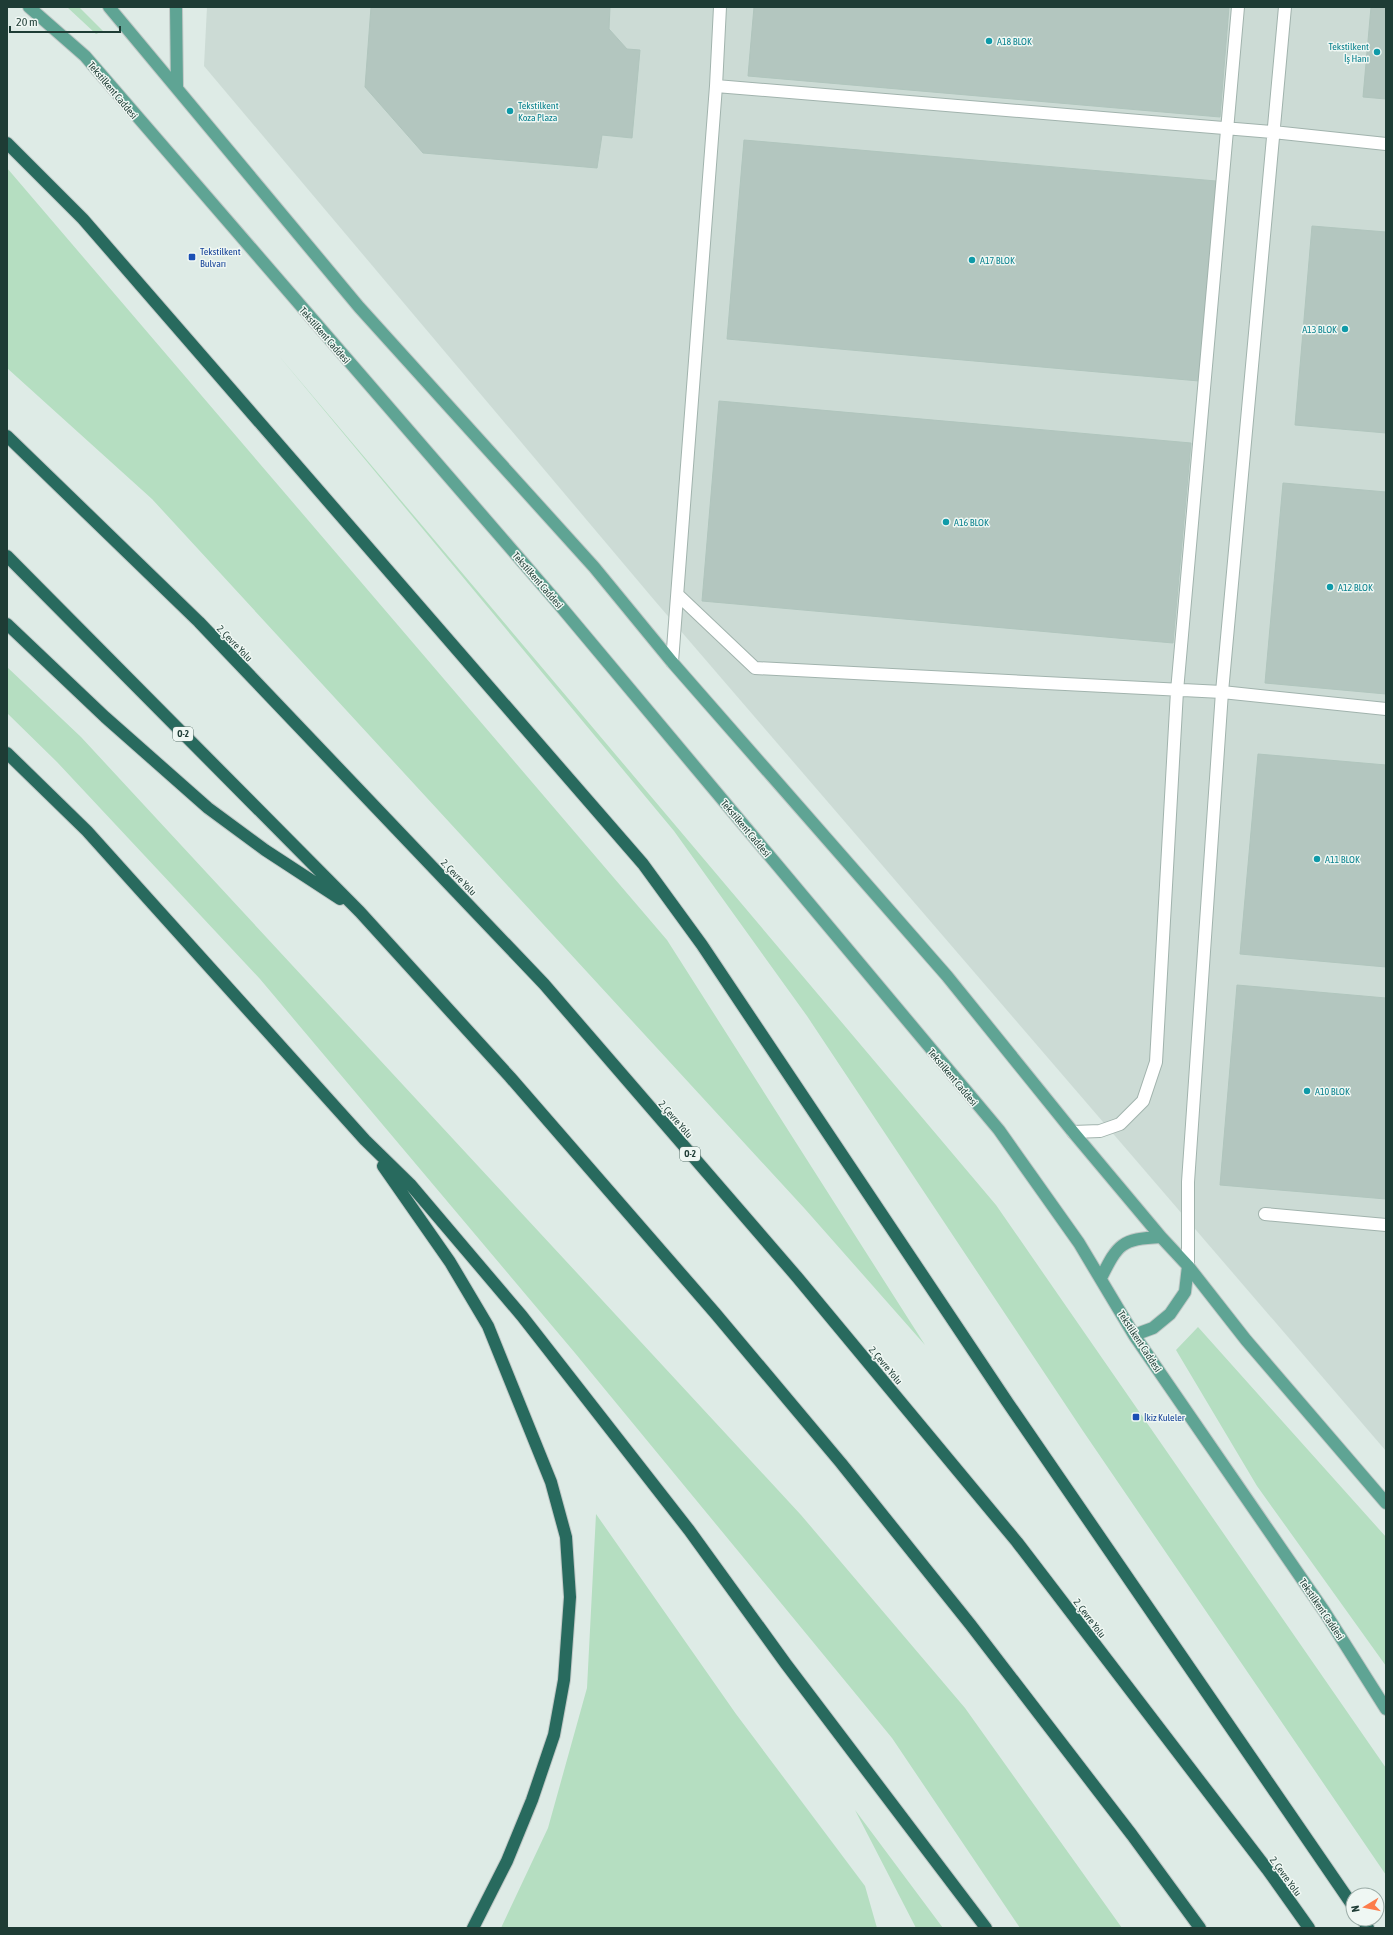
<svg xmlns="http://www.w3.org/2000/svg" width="1393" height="1935" viewBox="0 0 1393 1935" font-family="'Asap Condensed',sans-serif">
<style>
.built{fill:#ccdbd5}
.green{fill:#b5dec1}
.building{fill:#b3c6bf;stroke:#b0c5bd}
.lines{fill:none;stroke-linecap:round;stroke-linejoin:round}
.minor-casing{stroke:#a1b3ad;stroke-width:14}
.major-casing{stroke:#c0c8c6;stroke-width:14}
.highway-casing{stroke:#c0c8c6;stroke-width:14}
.minor{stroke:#fff;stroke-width:12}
.major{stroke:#5fa494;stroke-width:12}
.highway{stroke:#286a5e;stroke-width:12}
.culture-dot{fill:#0f9aa8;stroke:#eff7f3;stroke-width:1.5}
.transit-dot{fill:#1a4fb4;stroke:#eff7f3;stroke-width:1.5}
.labels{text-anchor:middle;stroke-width:3;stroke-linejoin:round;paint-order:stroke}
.shield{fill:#eff7f3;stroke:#5d746e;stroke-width:1}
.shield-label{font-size:9px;font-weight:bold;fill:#1e3c35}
.culture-label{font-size:10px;fill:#0d838f;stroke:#eff7f3;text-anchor:start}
.street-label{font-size:10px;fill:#1e3c35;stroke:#eff7f3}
.transit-label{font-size:10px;fill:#164399;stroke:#eff7f3;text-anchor:start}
</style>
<rect width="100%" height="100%" fill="#deebe6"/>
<path class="built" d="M 207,7 L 1386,7 L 1386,1451 L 655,601 L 204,66 Z"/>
<path class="green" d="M 67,7 L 79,7 L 103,31 L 96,34 Z
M 7,168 L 667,940 L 925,1345 L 805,1209 L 152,499 L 7,368 Z
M 279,356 L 996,1205 L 1386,1768 L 1386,1875 L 1083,1431 L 807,1016 L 674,831 Z
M 7,667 L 81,737 L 801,1515 L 965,1708 L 1122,1928 L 1020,1928 L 892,1738 L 575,1353 L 260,979 L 57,762 L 7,713 Z
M 1198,1327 L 1386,1537 L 1386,1666 L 1257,1486 L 1176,1350 Z
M 596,1514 L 736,1714 L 865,1886 L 877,1928 L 501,1928 L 548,1828 L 587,1688 Z
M 855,1810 L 943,1928 L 916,1928 Z"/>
<path class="building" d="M 371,7 L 610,7 L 609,29 L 627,49 L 640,50 L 632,138 L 602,135 L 597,168 L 423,153 L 365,87 Z
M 754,7 L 1229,7 L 1220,117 L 748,76 Z
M 1371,7 L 1386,7 L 1386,99 L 1363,97 Z
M 744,140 L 1216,181 L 1199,381 L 727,339 Z
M 1312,226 L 1386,232 L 1386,433 L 1295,425 Z
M 719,401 L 1191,443 L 1173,643 L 702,601 Z
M 1283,483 L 1386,492 L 1386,694 L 1265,683 Z
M 1258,754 L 1386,765 L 1386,967 L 1240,954 Z
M 1237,985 L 1386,998 L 1386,1199 L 1220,1185 Z"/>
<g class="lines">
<defs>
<path id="minor" d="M 716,86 L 1273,132 L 1386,144
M 678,595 L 755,668 L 1222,692 L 1386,709
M 672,662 L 716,86 L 720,7
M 1073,1132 L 1100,1131 L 1120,1124 L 1143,1101 L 1156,1062 L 1177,691 L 1238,7
M 1265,1214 L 1386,1225
M 1188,1266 L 1188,1182 L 1222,692 L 1285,7"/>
<path id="major" d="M 29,7 L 85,56 L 557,602 L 999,1130 L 1079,1243 L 1134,1335 L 1324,1611 L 1386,1709
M 109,7 L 359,307 L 594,567 L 672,662 L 947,976 L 1073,1132 L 1161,1237 L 1188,1266 L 1246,1340 L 1386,1503
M 176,7 L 177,87
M 1101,1278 C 1118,1244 1121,1239 1161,1237
M 1134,1335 L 1153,1328 L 1170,1314 L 1185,1292 L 1188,1266"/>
<path id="highway" d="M 7,143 L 83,219 L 643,864 L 702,945 L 1008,1403 L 1353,1906
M 7,436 L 199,622 L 544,984 L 797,1277 L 1017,1542 L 1267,1869 L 1309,1928
M 7,556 L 360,912 L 510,1077 L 715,1313 L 841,1463 L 970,1624 L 1132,1835 L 1200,1928
M 7,624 L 105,717 L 208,808 L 265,850 L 340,899
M 7,753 L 87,831 L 365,1140 L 410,1184 L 522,1316 L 689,1530 L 786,1664 L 986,1928
M 383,1166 L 450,1262 L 488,1326 L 551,1482 L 566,1537 L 570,1597 L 564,1680 L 554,1735 L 532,1800 L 507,1861 L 473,1928
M 1362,1919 L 1368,1928"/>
</defs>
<use href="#minor" class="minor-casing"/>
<use href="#major" class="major-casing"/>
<use href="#highway" class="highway-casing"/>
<use href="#minor" class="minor"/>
<use href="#major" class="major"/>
<use href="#highway" class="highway"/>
</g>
<g class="culture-dot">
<circle cx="989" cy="41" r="4"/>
<circle cx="1377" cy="52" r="4"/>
<circle cx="510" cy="111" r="4"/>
<circle cx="972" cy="260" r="4"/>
<circle cx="1345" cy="329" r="4"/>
<circle cx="946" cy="522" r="4"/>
<circle cx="1330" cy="587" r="4"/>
<circle cx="1317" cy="859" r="4"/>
<circle cx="1307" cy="1091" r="4"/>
</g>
<g class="transit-dot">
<rect x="188" y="253" width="8" height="8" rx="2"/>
<rect x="1132" y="1413" width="8" height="8" rx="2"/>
</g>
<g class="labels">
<g class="shield">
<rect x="173" y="727" width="20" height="14" rx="3"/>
<rect x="680" y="1147" width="20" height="14" rx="3"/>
</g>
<g class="shield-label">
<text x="183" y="737">O-2</text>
<text x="690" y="1157">O-2</text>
</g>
<g class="culture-label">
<text x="997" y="45">A18 BLOK</text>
<text x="1369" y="50" text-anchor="end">Tekstilkent<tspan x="1369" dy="12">İş Hanı</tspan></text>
<text x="518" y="109">Tekstilkent<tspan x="518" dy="12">Koza Plaza</tspan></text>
<text x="980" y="264">A17 BLOK</text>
<text x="1337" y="333" text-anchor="end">A13 BLOK</text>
<text x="954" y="526">A16 BLOK</text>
<text x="1338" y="591">A12 BLOK</text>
<text x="1325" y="863">A11 BLOK</text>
<text x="1315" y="1095">A10 BLOK</text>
</g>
<g class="street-label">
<text transform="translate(113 90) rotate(50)" y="4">Tekstilkent Caddesi</text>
<text transform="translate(325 335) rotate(49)" y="4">Tekstilkent Caddesi</text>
<text transform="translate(538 580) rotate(49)" y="4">Tekstilkent Caddesi</text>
<text transform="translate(235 643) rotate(46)" y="4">2. Çevre Yolu</text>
<text transform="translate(746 828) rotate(50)" y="4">Tekstilkent Caddesi</text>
<text transform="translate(459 877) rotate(46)" y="4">2. Çevre Yolu</text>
<text transform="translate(953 1077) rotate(50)" y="4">Tekstilkent Caddesi</text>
<text transform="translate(676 1119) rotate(49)" y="4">2. Çevre Yolu</text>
<text transform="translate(1140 1341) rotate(57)" y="4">Tekstilkent Caddesi</text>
<text transform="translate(886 1365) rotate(50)" y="4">2. Çevre Yolu</text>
<text transform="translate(1322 1609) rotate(56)" y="4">Tekstilkent Caddesi</text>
<text transform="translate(1090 1618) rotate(53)" y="4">2. Çevre Yolu</text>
<text transform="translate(1286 1876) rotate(54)" y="4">2. Çevre Yolu</text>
</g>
<g class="transit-label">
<text x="200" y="255">Tekstilkent<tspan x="200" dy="12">Bulvarı</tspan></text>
<text x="1144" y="1421">İkiz Kuleler</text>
</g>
</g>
<rect width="1393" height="1935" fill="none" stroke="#1e3c35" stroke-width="16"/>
<g transform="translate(1365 1907) rotate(260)"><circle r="19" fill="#eff7f3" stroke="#9baca7"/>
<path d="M0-3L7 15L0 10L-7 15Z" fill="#fc7c4b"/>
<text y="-6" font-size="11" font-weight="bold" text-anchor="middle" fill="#1e3c35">N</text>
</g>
<path d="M10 26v6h110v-6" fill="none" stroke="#1e3c35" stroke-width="2"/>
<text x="16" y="26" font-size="12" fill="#1e3c35" stroke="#eff7f3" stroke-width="3" paint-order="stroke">20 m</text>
</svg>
